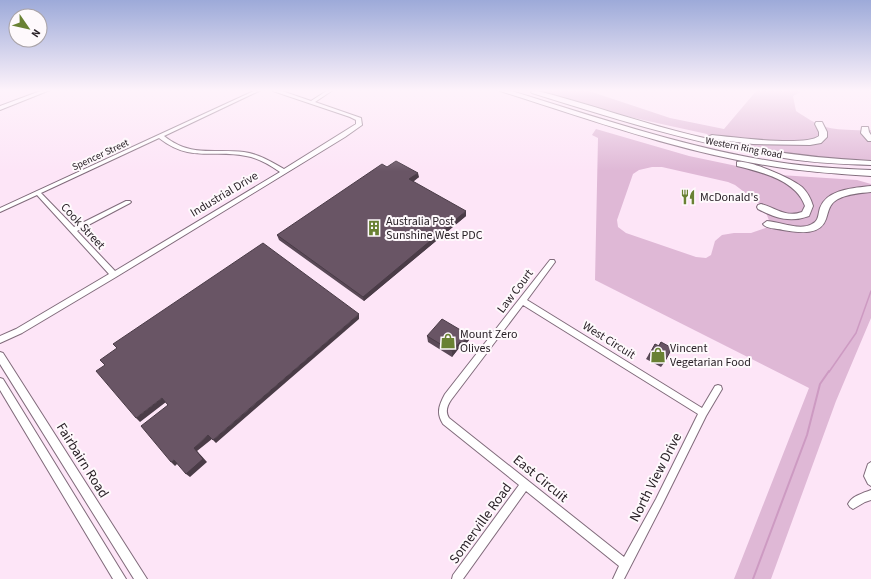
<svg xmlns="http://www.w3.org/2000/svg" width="871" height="579" viewBox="0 0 871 579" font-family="'Source Sans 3',sans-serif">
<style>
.green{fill:#dfb8d6;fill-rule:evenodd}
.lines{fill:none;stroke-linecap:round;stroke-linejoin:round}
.stream-far1{stroke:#cd9ac2;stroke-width:1.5}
.stream{stroke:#cd9ac2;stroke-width:2}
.minor-casing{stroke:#806b7b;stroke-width:2}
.major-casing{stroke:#806b7b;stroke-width:2}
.highway-casing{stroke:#806b7b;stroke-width:2}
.minor{fill:#fff;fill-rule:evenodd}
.major{fill:#fff;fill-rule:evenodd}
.highway{fill:#fff;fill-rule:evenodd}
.wall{fill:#5a4957}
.shaded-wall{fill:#4a3c47}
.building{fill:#695565;stroke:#4a3c47}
.labels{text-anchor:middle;stroke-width:4;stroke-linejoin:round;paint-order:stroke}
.far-street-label{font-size:10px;fill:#2a2228;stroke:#fef9fc}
.street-label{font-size:12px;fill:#2a2228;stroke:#fef9fc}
.poi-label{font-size:12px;fill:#2a2228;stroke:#fef9fc;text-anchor:start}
.near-street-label{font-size:14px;fill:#2a2228;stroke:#fef9fc}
</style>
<rect width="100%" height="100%" fill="#fde5f7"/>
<path class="green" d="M 536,90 L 586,90 L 670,118 L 724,129 L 757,90 L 804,90 L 793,96 L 796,111 C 819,126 824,129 852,130 C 858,130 865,131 871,130 L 871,160 L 822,158 L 752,149 L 712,140 L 707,134 L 607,112 Z
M 596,129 L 689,156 L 780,175 L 857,180 L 871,184 L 871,318 L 836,401 L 771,579 L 734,579 L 809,388 L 595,280 L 598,138 L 592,135 ZM 652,167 L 662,167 L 728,182 L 735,185 L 764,207 L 771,226 L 751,233 L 734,233 L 722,235 L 715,241 L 711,255 L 706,258 L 696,257 L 626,233 L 618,227 L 617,220 L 633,174 L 639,170 Z"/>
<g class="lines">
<path class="stream-far1" d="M 829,372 L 856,333 L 871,291"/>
<path class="stream" d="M 753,579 L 807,435 L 820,384 L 829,371"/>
<defs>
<path id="minor" d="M 256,90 L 261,90 L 164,136 C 192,158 212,148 244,152 C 259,154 272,162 284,169 L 356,124 L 356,120 L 350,117 L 273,91 L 273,90 L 279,90 L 311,101 L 328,90 L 333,90 L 315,102 L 361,118 L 362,125 L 345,137 L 116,277 L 22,333 L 0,343 L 0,336 L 16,329 L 109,274 L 37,195 L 0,212 L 0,208 ZM 159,138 C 191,163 212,149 246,156 C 258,158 270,165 280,172 L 115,271 L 77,231 L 130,203 L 131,202 L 130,201 L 126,201 L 74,227 L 41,193 Z
M 550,260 L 554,260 L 555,262 L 527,300 L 702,408 L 715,386 L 718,385 L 721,386 L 722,389 L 706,416 L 662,505 L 624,579 L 613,579 L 619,566 L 526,491 L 463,579 L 452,579 L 453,575 L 519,485 L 443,424 C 436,413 439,405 445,394 ZM 523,305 L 698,414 L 656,499 L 624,557 L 449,418 C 445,412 447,406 451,400 Z
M 871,462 L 871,486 L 868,484 L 864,476 L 868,464 Z
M 871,490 L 871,500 L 865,502 L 853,509 L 850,507 L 848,504 C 852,496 863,493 871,490 Z"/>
<path id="major" d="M 43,90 L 50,90 L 0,110 L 0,106 Z
M 0,352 L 3,353 L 147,579 L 134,579 L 0,364 Z
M 0,378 L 3,379 L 126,579 L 113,579 L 0,390 Z"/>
<path id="highway" d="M 499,90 L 508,90 C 597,117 685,148 777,162 C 809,167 840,169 871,170 L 871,176 C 840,174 809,172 777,167 C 683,153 591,120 500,91 Z
M 534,90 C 590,104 644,124 700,137 C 757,151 813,158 871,161 L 871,165 C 842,164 813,163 784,158 C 698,145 615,119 532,93 L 531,92 Z
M 816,122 L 822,122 L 827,132 L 827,137 L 821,143 L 810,145 L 753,144 L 712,139 L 708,137 L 712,135 C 732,137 805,147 819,136 L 819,132 L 815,124 Z
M 862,127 L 868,127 L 869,132 L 871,135 L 871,141 L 868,141 L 861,133 Z
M 737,162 C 750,160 791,178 802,187 C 808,193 811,199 813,206 L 809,216 C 790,223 775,218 758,209 L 757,207 L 758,205 L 761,204 C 776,208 786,218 802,212 L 805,206 C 796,180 761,172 737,166 Z
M 871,186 L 871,192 C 860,193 848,194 838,199 C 829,204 829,210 826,219 C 820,237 797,232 783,230 C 776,228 766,229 763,224 L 767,221 C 780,222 800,231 812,224 C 819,221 818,214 820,208 C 827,189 854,188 871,186 Z"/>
</defs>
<use href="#minor" class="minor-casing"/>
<use href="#major" class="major-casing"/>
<use href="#highway" class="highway-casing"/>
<use href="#minor" class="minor"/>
<use href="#major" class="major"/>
<use href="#highway" class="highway"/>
</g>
<path class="wall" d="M 387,167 L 419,177 L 413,182 L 466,216 L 364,301 L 279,240 L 277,235 Z
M 427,336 L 469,340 L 462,349 L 459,348 L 452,357 L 428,342 Z
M 661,342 L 664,363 L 661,367 L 646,359 L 655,344 L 658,346 Z"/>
<path class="shaded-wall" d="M 418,173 L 419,177 L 409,184 L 409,179 Z
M 466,211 L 466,216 L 364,301 L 363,297 Z
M 359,314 L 359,319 L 216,443 L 213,440 Z
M 469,335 L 469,340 L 462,349 L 462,344 Z
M 460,342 L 459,348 L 452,357 L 452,351 Z
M 162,398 L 166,402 L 140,422 L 136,418 Z
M 208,435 L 212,439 L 197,451 L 207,462 L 190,477 L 186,474 L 194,448 Z
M 174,460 L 178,463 L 175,466 L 171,462 Z"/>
<path class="building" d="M 396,161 L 418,173 L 409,179 L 466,211 L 363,297 L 277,235 L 382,164 L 387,167 Z
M 263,243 L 359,314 L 213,440 L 208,435 L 194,448 L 203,459 L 186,474 L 174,460 L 171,462 L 141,426 L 168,405 L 162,398 L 136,418 L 96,371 L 105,365 L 100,360 L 117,348 L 113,344 Z
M 442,319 L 469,335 L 462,344 L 460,342 L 452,351 L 427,336 Z
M 661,342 L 672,348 L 664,363 L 649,355 L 655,344 L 659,346 Z"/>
<linearGradient id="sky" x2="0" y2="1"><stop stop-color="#9daad9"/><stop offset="0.53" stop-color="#fef3fb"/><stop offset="1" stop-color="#fef3fb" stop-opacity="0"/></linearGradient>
<rect width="871" height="171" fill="url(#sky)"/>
<defs>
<symbol id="restaurant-bare" viewBox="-9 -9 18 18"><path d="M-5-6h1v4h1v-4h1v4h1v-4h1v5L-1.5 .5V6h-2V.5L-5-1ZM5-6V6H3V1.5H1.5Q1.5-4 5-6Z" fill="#698133" stroke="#fef9fc" stroke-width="2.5" paint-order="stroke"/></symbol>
<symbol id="building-bare" viewBox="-9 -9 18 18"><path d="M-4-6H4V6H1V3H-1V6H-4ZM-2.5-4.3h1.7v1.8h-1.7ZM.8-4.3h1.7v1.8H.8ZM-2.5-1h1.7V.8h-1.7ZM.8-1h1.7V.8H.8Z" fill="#698133" stroke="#fef9fc" stroke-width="2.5" paint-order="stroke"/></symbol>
<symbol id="shop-bare" viewBox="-9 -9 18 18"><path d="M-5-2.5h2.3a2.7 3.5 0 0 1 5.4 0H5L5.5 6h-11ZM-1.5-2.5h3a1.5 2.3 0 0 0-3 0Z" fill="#698133" stroke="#fef9fc" stroke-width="2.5" paint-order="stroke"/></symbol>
</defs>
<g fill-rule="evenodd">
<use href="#restaurant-bare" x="677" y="186" width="22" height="22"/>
<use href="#building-bare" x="363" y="217" width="22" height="22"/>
<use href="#shop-bare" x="437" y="330" width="22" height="22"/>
<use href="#shop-bare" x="647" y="344" width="22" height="22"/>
</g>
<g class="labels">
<g class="far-street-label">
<text transform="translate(744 147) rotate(11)" y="4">Western Ring Road</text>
<text transform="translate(100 154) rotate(-25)" y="4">Spencer Street</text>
</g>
<g class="street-label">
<text transform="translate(224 194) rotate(-31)" y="4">Industrial Drive</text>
<text transform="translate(83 226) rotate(47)" y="4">Cook Street</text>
<text transform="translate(515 291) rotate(-53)" y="4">Law Court</text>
<text transform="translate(609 340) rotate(32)" y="4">West Circuit</text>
</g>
<g class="poi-label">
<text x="700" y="201">McDonald's</text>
<text x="386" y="225">Australia Post<tspan x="386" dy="14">Sunshine West PDC</tspan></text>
<text x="460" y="338">Mount Zero<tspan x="460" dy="14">Olives</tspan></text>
<text x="670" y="352">Vincent<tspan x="670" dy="14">Vegetarian Food</tspan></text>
</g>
<g class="near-street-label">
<text transform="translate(83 460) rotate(58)" y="5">Fairbairn Road</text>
<text transform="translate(655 477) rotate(-63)" y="5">North View Drive</text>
<text transform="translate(541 478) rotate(39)" y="5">East Circuit</text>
<text transform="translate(480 523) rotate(-54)" y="5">Somerville Road</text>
</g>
</g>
<g transform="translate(28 28) rotate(124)"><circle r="19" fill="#fef9fc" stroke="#a9a3a7"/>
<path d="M0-3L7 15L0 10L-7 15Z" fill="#698133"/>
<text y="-6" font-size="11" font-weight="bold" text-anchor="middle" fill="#2a2228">N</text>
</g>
</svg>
